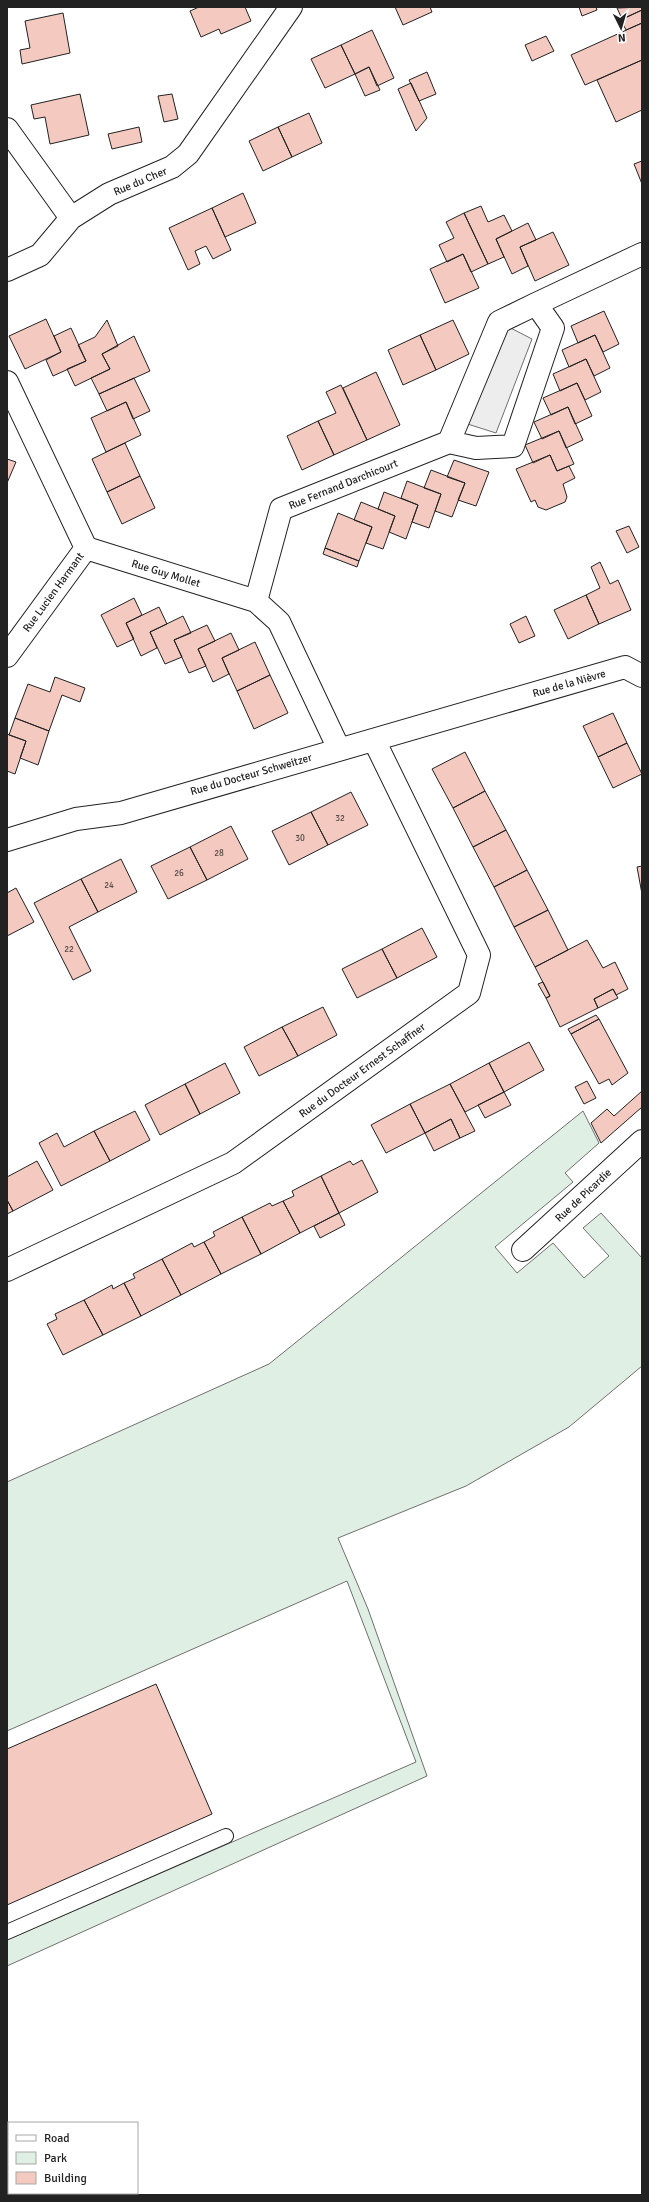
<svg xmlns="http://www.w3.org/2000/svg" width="649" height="2202" viewBox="0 0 649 2202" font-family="Signika,sans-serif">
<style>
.green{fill:#e0efe3;stroke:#6f6f6f}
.parking{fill:#ededed;stroke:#6f6f6f}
.building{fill:#f3c9c0;stroke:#222}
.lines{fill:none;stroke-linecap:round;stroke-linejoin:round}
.service-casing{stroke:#222;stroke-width:16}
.minor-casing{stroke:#222;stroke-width:24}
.service{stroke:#fff;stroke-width:14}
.minor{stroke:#fff;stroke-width:22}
.labels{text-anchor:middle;stroke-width:3;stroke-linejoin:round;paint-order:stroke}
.number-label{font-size:9px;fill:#564c4a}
.street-label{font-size:11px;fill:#222;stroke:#fff}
</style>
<rect width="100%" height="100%" fill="#fff"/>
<path class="green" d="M 583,1111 L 599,1143 L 565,1173 L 573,1182 L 495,1247 L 517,1273 L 553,1243 L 584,1278 L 609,1256 L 583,1228 L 601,1213 L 642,1258 L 642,1366 L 569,1427 L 466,1486 L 338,1538 L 368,1609 L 427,1776 L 7,1966 L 7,1940 L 416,1762 L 347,1581 L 7,1731 L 7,1482 L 269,1364 Z"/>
<path class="parking" d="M 499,322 L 532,339 L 496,433 L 458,421 Z"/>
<path class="building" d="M 199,7 L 245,7 L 251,21 L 221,34 L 219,29 L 201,37 L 190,11 Z
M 395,7 L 430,7 L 432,12 L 403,25 Z
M 579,7 L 596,7 L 597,10 L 582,16 Z
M 642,7 L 642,10 L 622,19 L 617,8 Z
M 642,10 L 642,23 L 626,30 L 621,20 Z
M 63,13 L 70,53 L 22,64 L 20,50 L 30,48 L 25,21 Z
M 642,23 L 642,60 L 585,85 L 571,55 Z
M 372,30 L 394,78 L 377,86 L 369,67 L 355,74 L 341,45 Z
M 546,36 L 554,51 L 532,61 L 525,45 Z
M 341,45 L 355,74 L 325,88 L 311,59 Z
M 642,60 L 642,110 L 616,122 L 597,80 Z
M 369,67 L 380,90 L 365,96 L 355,74 Z
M 427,72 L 436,94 L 419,101 L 409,80 Z
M 411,83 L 427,118 L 416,131 L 398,89 Z
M 80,94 L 89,135 L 50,144 L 45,117 L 34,119 L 31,105 Z
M 172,94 L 178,119 L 164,122 L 158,96 Z
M 309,113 L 322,143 L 292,157 L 278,127 Z
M 139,127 L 142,142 L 112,149 L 108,134 Z
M 278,127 L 292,157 L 263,171 L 249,141 Z
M 642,161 L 642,184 L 634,164 Z
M 243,193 L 256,223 L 225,237 L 212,208 Z
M 481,206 L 488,222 L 504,215 L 512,231 L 496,239 L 504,257 L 488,264 L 464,213 Z
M 212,208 L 231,250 L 213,259 L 206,246 L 195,251 L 200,264 L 188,270 L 169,228 Z
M 464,213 L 488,264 L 471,272 L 463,254 L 447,262 L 439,245 L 454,238 L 446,222 Z
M 528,223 L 536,240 L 520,247 L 528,266 L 512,274 L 496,239 Z
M 553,232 L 569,265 L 535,281 L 520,247 Z
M 463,254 L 479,288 L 445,303 L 430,269 Z
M 604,311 L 619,344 L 603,352 L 595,335 L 578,343 L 571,326 Z
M 46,319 L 61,352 L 25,369 L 9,336 Z
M 107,320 L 118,346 L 102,354 L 110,369 L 75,386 L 67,369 L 86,361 L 78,345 L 95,337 Z
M 453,320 L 469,354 L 436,370 L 420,335 Z
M 71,328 L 86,361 L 53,376 L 46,360 L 61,352 L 54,336 Z
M 420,335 L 436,370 L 403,385 L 388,350 Z
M 595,335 L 610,368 L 594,376 L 586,359 L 569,367 L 562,350 Z
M 134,336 L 150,371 L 99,394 L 91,378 L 110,369 L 102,354 Z
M 586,359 L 601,392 L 585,400 L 577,383 L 560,391 L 553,374 Z
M 376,372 L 400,425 L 367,440 L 343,388 Z
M 134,378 L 150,411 L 133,419 L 126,402 L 107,411 L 99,394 Z
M 577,383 L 592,416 L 575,424 L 568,407 L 551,415 L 543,398 Z
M 341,385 L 367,440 L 334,455 L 318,421 L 336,413 L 326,392 Z
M 126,402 L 141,435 L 106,452 L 91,418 Z
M 568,407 L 583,440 L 566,448 L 559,431 L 542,439 L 534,422 Z
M 318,421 L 334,455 L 302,470 L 287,436 Z
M 559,431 L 574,464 L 557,471 L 550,455 L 533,463 L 525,445 Z
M 125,443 L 140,476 L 107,492 L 92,459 Z
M 550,455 L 557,471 L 569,466 L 575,478 L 563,484 L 567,497 L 565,502 L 546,510 L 538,507 L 535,500 L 531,502 L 516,469 Z
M 7,459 L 16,462 L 7,483 Z
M 454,460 L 489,472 L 476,506 L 458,500 L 465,483 L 447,477 Z
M 431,470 L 465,483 L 452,517 L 435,511 L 441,494 L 424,488 Z
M 140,476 L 155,508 L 122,524 L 107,492 Z
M 407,481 L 441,494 L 429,528 L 412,522 L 418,505 L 401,498 Z
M 384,492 L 418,505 L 406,539 L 389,532 L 395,516 L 378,509 Z
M 361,502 L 395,516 L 383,549 L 366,543 L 372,527 L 354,520 Z
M 338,513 L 372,527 L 359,561 L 325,548 Z
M 629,526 L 639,547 L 627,553 L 616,531 Z
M 325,548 L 359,561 L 357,567 L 323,554 Z
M 600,562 L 610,584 L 618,580 L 631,610 L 599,624 L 586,595 L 600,588 L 591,567 Z
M 586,595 L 599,624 L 568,639 L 554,610 Z
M 134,598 L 142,615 L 126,623 L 134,639 L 117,647 L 101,615 Z
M 159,607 L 167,624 L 150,632 L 157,648 L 141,656 L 126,623 Z
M 183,616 L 191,633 L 174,640 L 182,657 L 165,664 L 150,632 Z
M 526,616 L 535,636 L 519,643 L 510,624 Z
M 207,625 L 215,641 L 198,649 L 206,666 L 189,673 L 174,640 Z
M 231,633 L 239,650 L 222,658 L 229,674 L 213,682 L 198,649 Z
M 255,642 L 270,675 L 237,691 L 222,658 Z
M 270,675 L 288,713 L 254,729 L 237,691 Z
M 55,677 L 85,688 L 80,702 L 62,695 L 49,731 L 15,718 L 28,684 L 50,692 Z
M 613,713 L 627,743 L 598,757 L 583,726 Z
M 15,718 L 49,731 L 38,765 L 20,758 L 26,741 L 9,735 Z
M 7,734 L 26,741 L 15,774 L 7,771 Z
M 627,743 L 642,774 L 613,788 L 598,757 Z
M 465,752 L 485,791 L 453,808 L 432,769 Z
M 485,791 L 506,830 L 473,847 L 453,808 Z
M 351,792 L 368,825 L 328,845 L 311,812 Z
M 311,812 L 328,845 L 289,865 L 272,831 Z
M 231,826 L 248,859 L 207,880 L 190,847 Z
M 506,830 L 527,870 L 494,887 L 473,847 Z
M 190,847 L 207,880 L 168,899 L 151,866 Z
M 121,859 L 137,892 L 98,912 L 81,879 Z
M 642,866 L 642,894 L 637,867 Z
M 527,870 L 548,910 L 514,927 L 494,887 Z
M 81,879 L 98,912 L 69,927 L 91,971 L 73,980 L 34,903 Z
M 16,888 L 34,922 L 7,936 L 7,893 Z
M 548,910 L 568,950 L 535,967 L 514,927 Z
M 422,928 L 437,957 L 397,978 L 382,949 Z
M 587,940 L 603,968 L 615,962 L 628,989 L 616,995 L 613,989 L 594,999 L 598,1008 L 560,1027 L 546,998 L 550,996 L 535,967 Z
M 382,949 L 397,978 L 357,998 L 342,969 Z
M 543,982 L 550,996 L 546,998 L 538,984 Z
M 613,989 L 618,998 L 598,1008 L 594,999 Z
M 323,1007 L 337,1035 L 298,1056 L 282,1027 Z
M 596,1015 L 599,1019 L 571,1034 L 568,1029 Z
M 599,1019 L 628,1073 L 612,1085 L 609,1079 L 599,1084 L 571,1034 Z
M 282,1027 L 298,1056 L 259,1076 L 244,1047 Z
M 529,1042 L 544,1070 L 504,1092 L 489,1063 Z
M 225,1063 L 240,1093 L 200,1114 L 185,1084 Z
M 489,1063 L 504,1092 L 465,1112 L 450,1084 Z
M 587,1081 L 596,1098 L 584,1104 L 575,1087 Z
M 185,1084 L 200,1114 L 160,1135 L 145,1105 Z
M 450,1084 L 475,1131 L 460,1138 L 451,1119 L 425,1133 L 410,1104 Z
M 642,1091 L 642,1107 L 601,1143 L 591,1123 L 607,1109 L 614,1116 Z
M 504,1092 L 511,1105 L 485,1118 L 478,1105 Z
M 410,1104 L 425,1133 L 386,1153 L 371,1125 Z
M 135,1111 L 150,1140 L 110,1161 L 94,1131 Z
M 451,1119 L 460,1138 L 434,1151 L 425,1133 Z
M 94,1131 L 110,1161 L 61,1186 L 39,1143 L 57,1133 L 64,1147 Z
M 362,1160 L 378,1192 L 339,1213 L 321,1176 L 350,1161 L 353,1165 Z
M 37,1161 L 53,1190 L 13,1211 L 7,1200 L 7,1177 Z
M 321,1176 L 339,1213 L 300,1233 L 283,1201 L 294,1196 L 292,1191 Z
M 7,1200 L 13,1211 L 7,1214 Z
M 283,1201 L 300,1233 L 261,1254 L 242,1217 L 270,1203 L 272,1206 Z
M 339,1213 L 345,1225 L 320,1238 L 314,1226 Z
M 242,1217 L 261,1254 L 221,1274 L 204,1242 L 215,1236 L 213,1232 Z
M 204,1242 L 221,1274 L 181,1295 L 162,1259 L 192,1243 L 194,1247 Z
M 162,1259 L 181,1295 L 141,1316 L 124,1283 L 135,1278 L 133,1274 Z
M 124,1283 L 141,1316 L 103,1335 L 84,1300 L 112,1285 L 113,1289 Z
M 84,1300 L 103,1335 L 63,1355 L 47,1324 L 57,1319 L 55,1314 Z
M 156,1684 L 212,1814 L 7,1905 L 7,1749 Z"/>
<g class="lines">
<defs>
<path id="service" d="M 7,1932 L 226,1836"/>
<path id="minor" d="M 7,129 L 71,218
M 7,270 L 40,255 L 71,218 L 109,194 L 172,167 L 188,154 L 291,7
M 536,304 L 642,254
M 7,382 L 86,548 L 256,601 L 279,622 L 339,749
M 256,601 L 281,509 L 449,442 L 499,322 L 536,304 L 553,328 L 513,446 L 476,448 L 449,442
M 7,656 L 86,548
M 7,840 L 76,819 L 121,813 L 625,667 L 642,676
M 523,1250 L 642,1141
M 7,1270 L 233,1163 L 469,993 L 479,955 L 374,740"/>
</defs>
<use href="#service" class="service-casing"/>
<use href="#minor" class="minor-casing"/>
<use href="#service" class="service"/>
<use href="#minor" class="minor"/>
</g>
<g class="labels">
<g class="number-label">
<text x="340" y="821">32</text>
<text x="300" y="841">30</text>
<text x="219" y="856">28</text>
<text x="179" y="876">26</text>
<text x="109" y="888">24</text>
<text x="69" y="952">22</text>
</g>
<g class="street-label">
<text transform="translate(140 181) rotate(-23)" y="4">Rue du Cher</text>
<text transform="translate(343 484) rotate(-22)" y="4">Rue Fernand Darchicourt</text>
<text transform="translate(166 573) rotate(17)" y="4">Rue Guy Mollet</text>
<text transform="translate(53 592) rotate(-54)" y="4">Rue Lucien Harmant</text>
<text transform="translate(569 683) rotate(-16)" y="4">Rue de la Nièvre</text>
<text transform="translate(251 774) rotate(-16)" y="4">Rue du Docteur Schweitzer</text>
<text transform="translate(362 1070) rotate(-36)" y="4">Rue du Docteur Ernest Schaffner</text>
<text transform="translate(583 1195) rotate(-43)" y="4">Rue de Picardie</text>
</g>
</g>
<rect width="649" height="2202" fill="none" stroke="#222222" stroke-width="16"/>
<rect x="8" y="2122" width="130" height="72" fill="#ffffff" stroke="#a7a7a7"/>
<rect x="16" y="2135" width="20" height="6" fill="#ffffff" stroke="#a7a7a7"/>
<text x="44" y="2142" font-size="12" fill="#222222">Road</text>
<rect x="16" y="2152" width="20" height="12" fill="#e0efe3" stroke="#a7a7a7"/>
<text x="44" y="2162" font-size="12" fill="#222222">Park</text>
<rect x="16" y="2172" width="20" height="12" fill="#f3c9c0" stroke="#a7a7a7"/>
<text x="44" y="2182" font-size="12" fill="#222222">Building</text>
<g transform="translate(621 28) rotate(175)" stroke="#ffffff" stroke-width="3" paint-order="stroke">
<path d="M0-3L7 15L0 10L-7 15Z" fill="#222222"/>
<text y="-6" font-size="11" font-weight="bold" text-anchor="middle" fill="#222222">N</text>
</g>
</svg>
